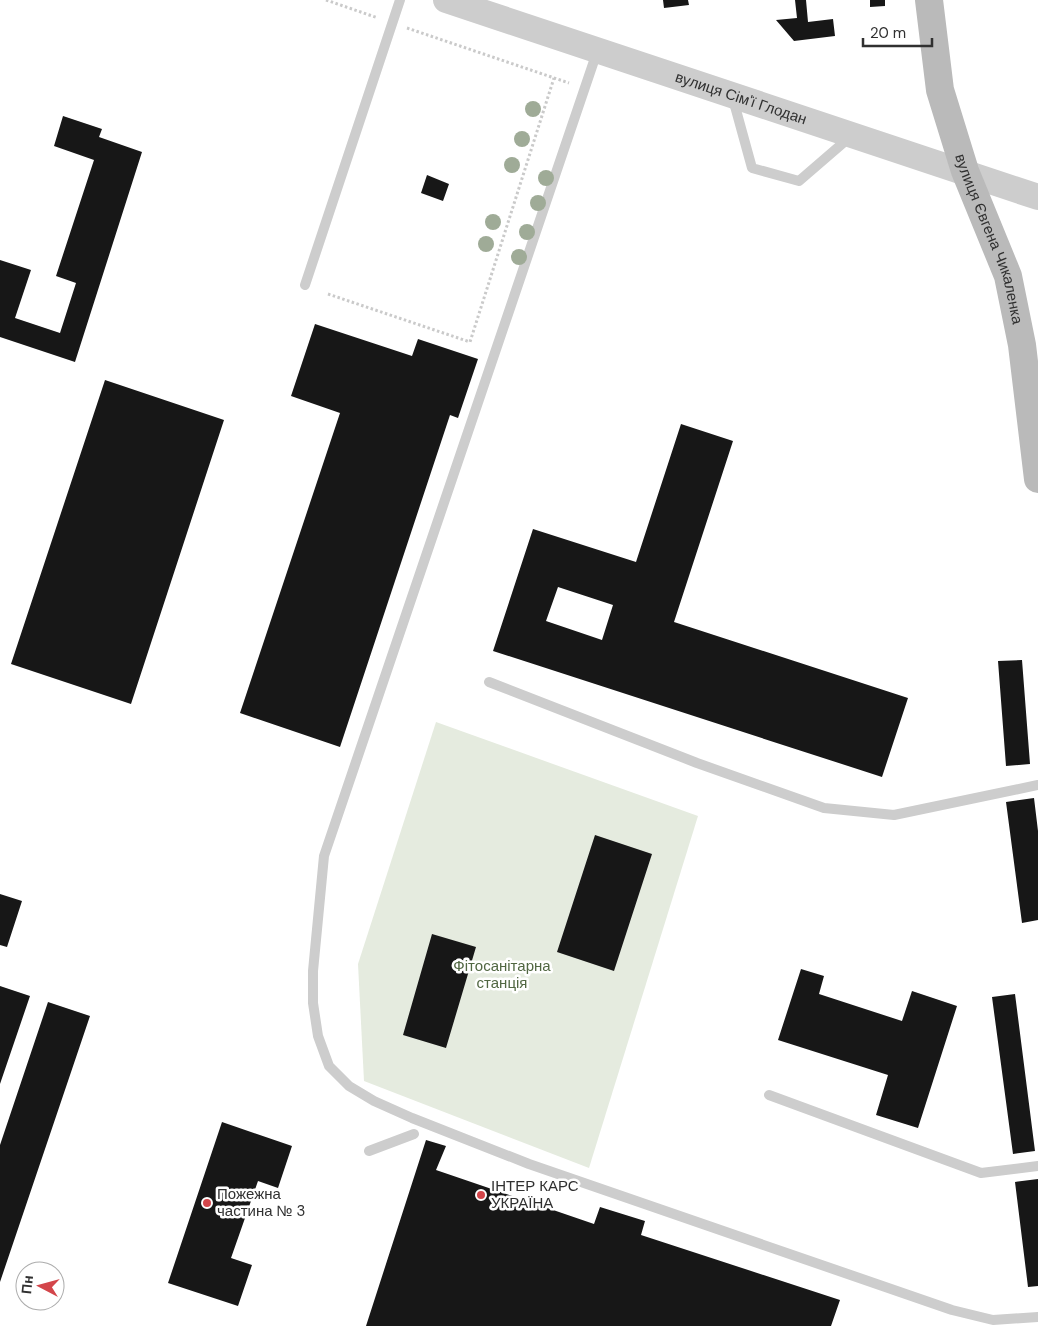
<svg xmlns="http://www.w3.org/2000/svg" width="1038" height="1326" viewBox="0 0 1038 1326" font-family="'DM Sans',sans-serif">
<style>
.green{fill:#e5ebdf}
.building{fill:#171717;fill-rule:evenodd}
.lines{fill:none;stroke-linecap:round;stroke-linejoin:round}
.path{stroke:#cacaca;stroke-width:3;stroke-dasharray:2.5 2.5;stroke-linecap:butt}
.service{stroke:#cdcdcd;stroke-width:10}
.tertiary{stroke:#cdcdcd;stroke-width:26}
.secondary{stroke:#bababa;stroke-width:28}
.tree{fill:#9fab97}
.poi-dot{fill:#d3454a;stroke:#fff;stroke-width:2}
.labels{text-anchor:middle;stroke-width:5;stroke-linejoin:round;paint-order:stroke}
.street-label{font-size:15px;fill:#303030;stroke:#fff}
.park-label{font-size:15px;fill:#516742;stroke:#fff}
.poi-label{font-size:15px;fill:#303030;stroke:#fff;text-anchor:start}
</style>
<rect width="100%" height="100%" fill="#fff"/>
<path class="green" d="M 436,722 L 698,816 L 589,1168 L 364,1081 L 358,964 Z"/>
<path class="building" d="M 663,0 L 688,0 L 689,5 L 664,8 Z
M 795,0 L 806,0 L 808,22 L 833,19 L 835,36 L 794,41 L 776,20 L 797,18 Z
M 870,0 L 885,0 L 885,6 L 870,7 Z
M 63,116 L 102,129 L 99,137 L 142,152 L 75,362 L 0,337 L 0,260 L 31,270 L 15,318 L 60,333 L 76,283 L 56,276 L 94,160 L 54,146 Z
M 427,175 L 449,184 L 443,201 L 421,193 Z
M 315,324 L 412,356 L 418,339 L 478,359 L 458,418 L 450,415 L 340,747 L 240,713 L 340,413 L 291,396 Z
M 105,380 L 224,420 L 131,704 L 11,664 Z
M 681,424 L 733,441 L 674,622 L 908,698 L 882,777 L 493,651 L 533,529 L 636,562 ZM 558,587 L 613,605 L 602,640 L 546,621 Z
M 1022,660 L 1030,764 L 1006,766 L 998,661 Z
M 1034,798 L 1038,831 L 1038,920 L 1022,923 L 1006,802 Z
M 595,835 L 652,854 L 614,971 L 557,952 Z
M 0,894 L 22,901 L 7,947 L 0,945 Z
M 432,934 L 476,947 L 446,1048 L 403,1035 Z
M 801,969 L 824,976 L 819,994 L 902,1021 L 912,991 L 957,1006 L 918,1128 L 876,1115 L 888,1075 L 778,1040 Z
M 0,986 L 30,996 L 0,1084 Z
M 1015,994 L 1035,1151 L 1013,1154 L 992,997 Z
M 48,1002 L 90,1016 L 0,1282 L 0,1145 Z
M 222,1122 L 292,1146 L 278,1188 L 258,1181 L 231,1258 L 252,1265 L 238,1306 L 168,1283 Z
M 426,1140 L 446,1146 L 436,1170 L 594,1224 L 600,1207 L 645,1221 L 641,1235 L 840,1300 L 831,1326 L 366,1326 Z
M 1038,1179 L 1038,1286 L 1028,1287 L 1015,1182 Z"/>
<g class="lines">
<path class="path" d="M 326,0 L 378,18
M 407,28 L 569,83
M 328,294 L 470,342 L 554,78"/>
<path class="service" d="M 597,52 L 324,856 L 313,971 L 313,1003 L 318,1036 L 329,1066 L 349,1086 L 374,1101 L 412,1118 L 529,1164 L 952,1310 L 993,1320 L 1038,1317
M 733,99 L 752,168 L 799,181 L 850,137
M 305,285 L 400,0
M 489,682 L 697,763 L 824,808 L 894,815 L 1038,785
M 769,1095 L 981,1173 L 1038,1166
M 369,1151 L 414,1134"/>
<path class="tertiary" id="s1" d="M 446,0 L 1038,197"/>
<path class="secondary" id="s2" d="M 929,0 L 940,90 L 965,171 L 1008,276 L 1022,345 L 1038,479"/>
</g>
<g class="tree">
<circle cx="533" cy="109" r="8"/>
<circle cx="522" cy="139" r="8"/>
<circle cx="512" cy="165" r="8"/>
<circle cx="546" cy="178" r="8"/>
<circle cx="538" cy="203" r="8"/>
<circle cx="493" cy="222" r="8"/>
<circle cx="527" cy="232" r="8"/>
<circle cx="486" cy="244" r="8"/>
<circle cx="519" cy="257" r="8"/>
</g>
<g class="poi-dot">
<circle cx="481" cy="1195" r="5"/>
<circle cx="207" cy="1203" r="5"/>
</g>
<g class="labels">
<g class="street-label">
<text dy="5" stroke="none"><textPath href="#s1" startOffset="311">вулиця Сім'ї Глодан</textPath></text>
<text dy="5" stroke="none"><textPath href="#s2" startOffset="248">вулиця Євгена Чикаленка</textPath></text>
</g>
<g class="park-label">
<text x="502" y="971">Фітосанітарна<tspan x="502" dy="17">станція</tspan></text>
</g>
<g class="poi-label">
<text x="491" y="1191">ІНТЕР КАРС<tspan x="491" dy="17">УКРАЇНА</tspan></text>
<text x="217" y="1199">Пожежна<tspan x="217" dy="17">частина № 3</tspan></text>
</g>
</g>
<g transform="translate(40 1286) rotate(276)"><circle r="24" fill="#ffffff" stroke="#acacac"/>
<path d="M0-4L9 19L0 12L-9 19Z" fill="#d3454a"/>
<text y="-8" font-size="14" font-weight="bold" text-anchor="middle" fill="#303030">Пн</text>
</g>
<path d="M863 38v8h69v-8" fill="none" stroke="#303030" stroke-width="2.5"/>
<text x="870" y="38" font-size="15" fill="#303030" stroke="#ffffff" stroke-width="4" paint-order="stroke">20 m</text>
</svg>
